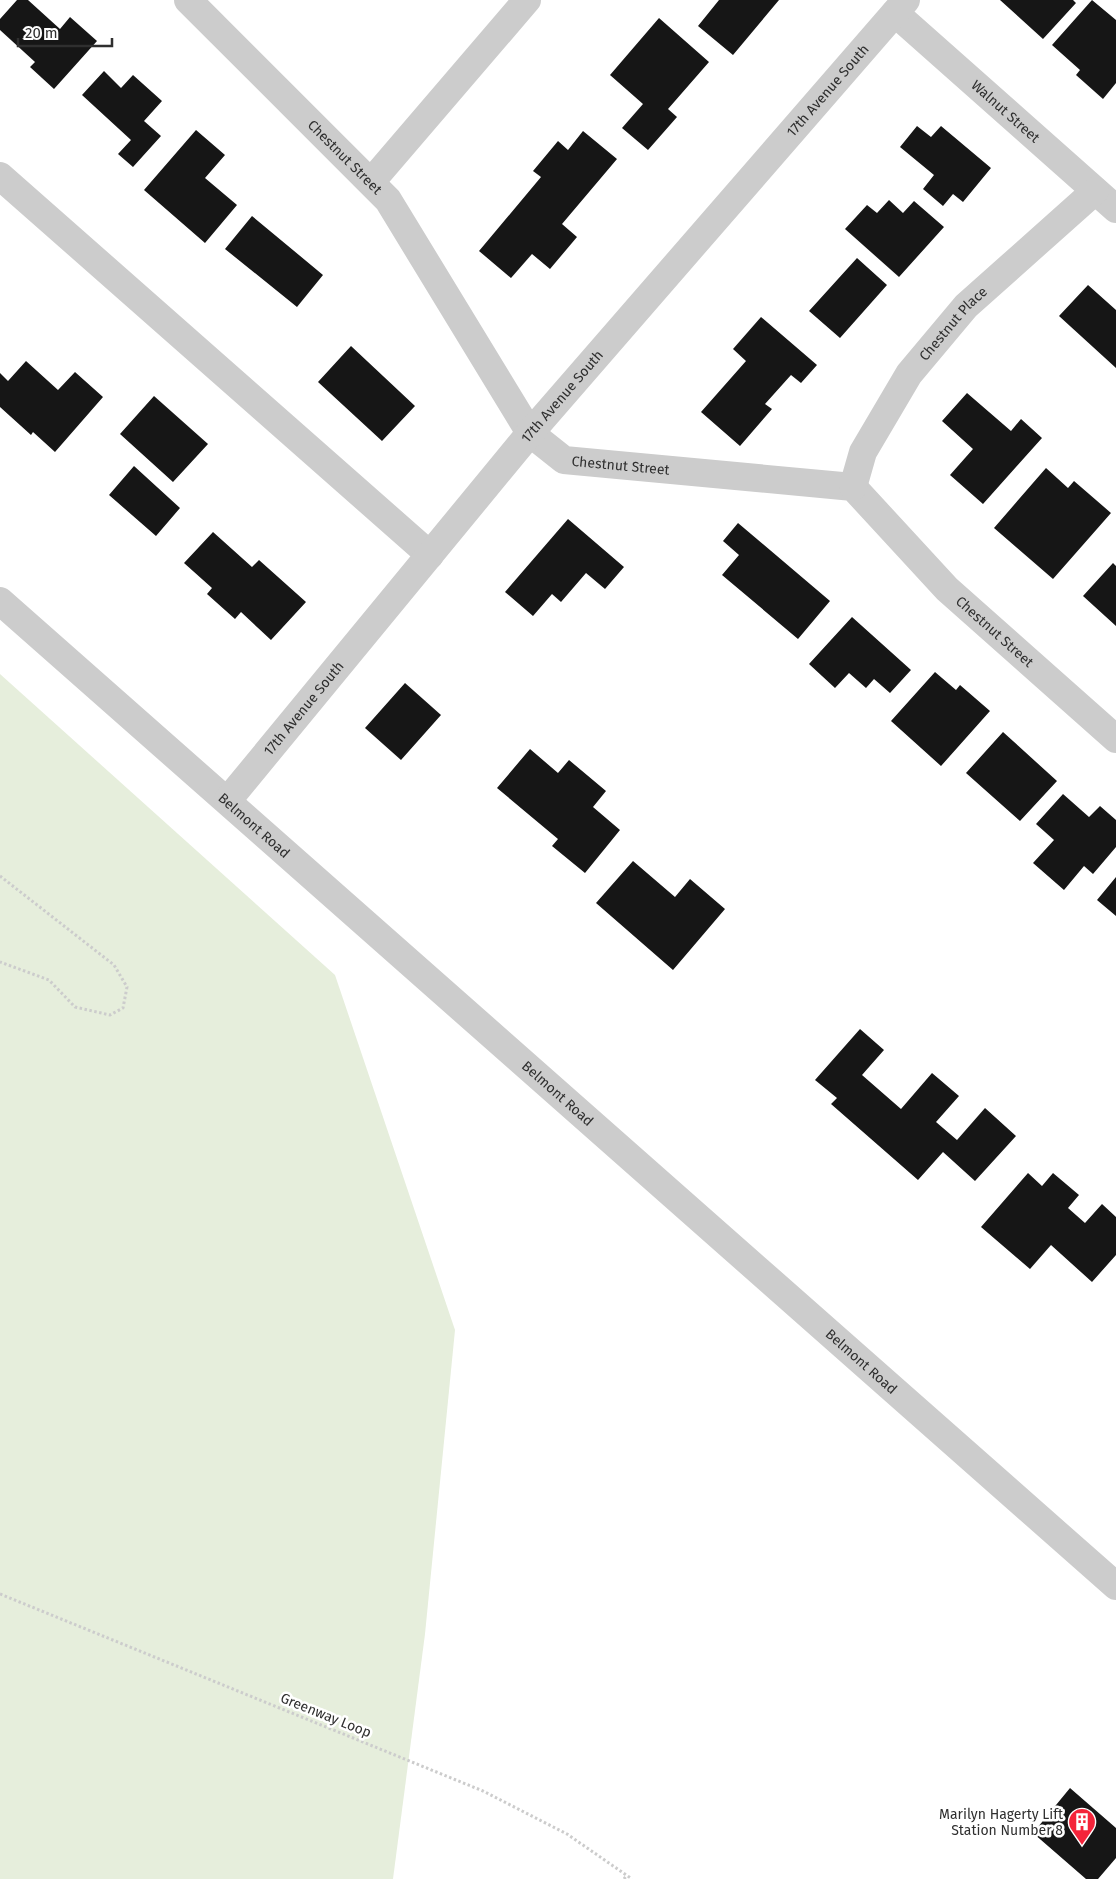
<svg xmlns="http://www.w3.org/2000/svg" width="1116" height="1879" viewBox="0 0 1116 1879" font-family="'Fira Sans',sans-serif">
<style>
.green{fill:#e6eedc}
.building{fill:#161616}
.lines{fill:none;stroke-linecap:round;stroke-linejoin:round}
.path{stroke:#ccc;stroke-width:3;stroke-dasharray:2.5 2.5;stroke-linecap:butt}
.minor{stroke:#ccc;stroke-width:28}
.labels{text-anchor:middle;stroke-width:5;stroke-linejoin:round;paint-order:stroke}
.street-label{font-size:14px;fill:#2f2f2f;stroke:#fff}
.poi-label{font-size:14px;fill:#2f2f2f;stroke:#fff;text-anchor:end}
</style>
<rect width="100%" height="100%" fill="#fff"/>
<path class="green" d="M 0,674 L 335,975 L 455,1330 L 425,1634 L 393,1879 L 0,1879 Z"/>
<path class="building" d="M 17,0 L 28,0 L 60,29 L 70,17 L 97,41 L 54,89 L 30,67 L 35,62 L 0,30 L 0,19 Z
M 719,0 L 779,0 L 733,55 L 698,26 Z
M 1000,0 L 1073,0 L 1076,3 L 1043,39 Z
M 1092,0 L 1116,20 L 1116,83 L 1103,99 L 1076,75 L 1080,70 L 1052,45 Z
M 659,18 L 709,62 L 668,109 L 677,117 L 648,150 L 622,128 L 643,104 L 610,75 Z
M 104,71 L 121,88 L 133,75 L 162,101 L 144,121 L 161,136 L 133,167 L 118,154 L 131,140 L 82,95 Z
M 917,126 L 931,137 L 941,126 L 991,168 L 963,202 L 953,194 L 943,206 L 923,189 L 934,175 L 900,147 Z
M 196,130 L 225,155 L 205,178 L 237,205 L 205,243 L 144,190 Z
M 583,131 L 617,159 L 562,224 L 577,237 L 550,269 L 532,254 L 511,278 L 479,251 L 541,177 L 533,171 L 558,141 L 568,150 Z
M 889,200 L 903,213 L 914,201 L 944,227 L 899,277 L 845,229 L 867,205 L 877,213 Z
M 252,216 L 323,275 L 297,307 L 225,249 Z
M 857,258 L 887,285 L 840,338 L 809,311 Z
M 1088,285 L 1116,310 L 1116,368 L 1059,316 Z
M 761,317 L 817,365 L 801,383 L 791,375 L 765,404 L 772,409 L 740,446 L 701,412 L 746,361 L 733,349 Z
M 351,346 L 415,406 L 382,441 L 318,382 Z
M 26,361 L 58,390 L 75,372 L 103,397 L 55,452 L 33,432 L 31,435 L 0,407 L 0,373 L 8,381 Z
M 967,393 L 1011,431 L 1021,419 L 1042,438 L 983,504 L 950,475 L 973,449 L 942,421 Z
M 154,396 L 208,444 L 173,482 L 120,434 Z
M 134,466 L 180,508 L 156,536 L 109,495 Z
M 1046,468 L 1068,488 L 1074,481 L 1111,513 L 1053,579 L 994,528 Z
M 568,519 L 624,567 L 605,589 L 586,573 L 561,602 L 552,594 L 533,616 L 505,592 Z
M 738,523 L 830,601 L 798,639 L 722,575 L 739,555 L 723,541 Z
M 213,532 L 252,567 L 259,560 L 306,602 L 271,640 L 241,612 L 235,619 L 207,594 L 212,588 L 184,563 Z
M 1113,563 L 1116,566 L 1116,626 L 1083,596 Z
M 852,617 L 911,670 L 890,693 L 874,679 L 866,688 L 849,673 L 835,688 L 809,664 Z
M 935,672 L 956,690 L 960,685 L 990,711 L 941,766 L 891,721 Z
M 405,683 L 441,715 L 401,760 L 365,728 Z
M 1003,732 L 1057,781 L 1020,821 L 966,773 Z
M 530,749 L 558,773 L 569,760 L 606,791 L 593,807 L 620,830 L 585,873 L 552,846 L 558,839 L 497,788 Z
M 1063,794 L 1089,817 L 1100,806 L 1116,820 L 1116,847 L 1093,874 L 1084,866 L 1064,890 L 1033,863 L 1054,840 L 1036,824 Z
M 633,861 L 675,897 L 690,879 L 725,909 L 673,970 L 596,903 Z
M 1116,877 L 1116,916 L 1097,900 Z
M 860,1029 L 884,1050 L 862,1075 L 901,1109 L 932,1073 L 959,1096 L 936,1122 L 957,1140 L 985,1108 L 1016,1136 L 975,1181 L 943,1152 L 918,1180 L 831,1104 L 837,1098 L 815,1080 Z
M 1028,1173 L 1042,1186 L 1053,1173 L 1079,1195 L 1068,1208 L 1085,1223 L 1102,1204 L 1116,1217 L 1116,1255 L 1092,1282 L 1051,1245 L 1030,1269 L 981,1227 Z
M 1070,1788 L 1116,1828 L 1116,1858 L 1098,1879 L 1086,1879 L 1033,1833 Z"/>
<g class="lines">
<path class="path" d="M 0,876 L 114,965 L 127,987 L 123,1008 L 110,1015 L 75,1007 L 49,980 L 0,962
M 0,1594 L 483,1791 L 567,1834 L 632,1879
M 624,1879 L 627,1875"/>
<g class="minor">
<path id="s1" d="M 188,0 L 388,200 L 530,433 L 564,460 L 853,487 L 947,589 L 1116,739"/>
<path id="s2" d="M 895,13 L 1116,209"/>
<path d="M 0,176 L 430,555"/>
<path d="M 371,182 L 527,0"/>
<path id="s3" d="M 853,487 L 863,452 L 909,374 L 966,306 L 1095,191"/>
<path id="s4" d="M 0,601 L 1116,1586"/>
<path id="s5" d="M 228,800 L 530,433 L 906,0"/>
</g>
</g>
<defs>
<symbol id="building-pin" viewBox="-11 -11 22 30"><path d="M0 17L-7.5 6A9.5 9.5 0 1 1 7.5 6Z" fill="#f4243a" stroke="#fff"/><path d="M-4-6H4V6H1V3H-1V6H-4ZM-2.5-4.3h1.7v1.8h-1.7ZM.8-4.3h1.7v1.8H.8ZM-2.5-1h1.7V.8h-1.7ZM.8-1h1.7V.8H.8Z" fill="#fff"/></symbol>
</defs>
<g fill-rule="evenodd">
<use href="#building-pin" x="1066" y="1806" width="32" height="43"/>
</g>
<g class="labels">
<g class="street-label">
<text dy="5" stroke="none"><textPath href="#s5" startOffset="929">17th Avenue South</textPath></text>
<text dy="5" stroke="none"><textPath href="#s2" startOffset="148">Walnut Street</textPath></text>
<text dy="5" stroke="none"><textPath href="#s1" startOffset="222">Chestnut Street</textPath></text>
<text dy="5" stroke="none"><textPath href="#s3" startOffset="194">Chestnut Place</textPath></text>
<text dy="5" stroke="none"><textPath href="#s5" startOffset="524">17th Avenue South</textPath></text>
<text dy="5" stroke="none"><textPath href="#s1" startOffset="656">Chestnut Street</textPath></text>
<text dy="5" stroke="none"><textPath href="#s1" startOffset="1092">Chestnut Street</textPath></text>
<text dy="5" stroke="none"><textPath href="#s5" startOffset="119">17th Avenue South</textPath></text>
<text dy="5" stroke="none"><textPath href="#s4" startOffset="339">Belmont Road</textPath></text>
<text dy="5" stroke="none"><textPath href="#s4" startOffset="744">Belmont Road</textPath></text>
<text dy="5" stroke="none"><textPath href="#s4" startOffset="1149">Belmont Road</textPath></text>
<text transform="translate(326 1715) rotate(22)" y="5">Greenway Loop</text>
</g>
<g class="poi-label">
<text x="1063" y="1819">Marilyn Hagerty Lift<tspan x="1063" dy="16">Station Number 8</tspan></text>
</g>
</g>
<path d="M18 38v8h94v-8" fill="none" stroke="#2f2f2f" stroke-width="2.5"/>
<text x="25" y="38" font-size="15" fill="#2f2f2f" stroke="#ffffff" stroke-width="4" paint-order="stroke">20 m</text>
</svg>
